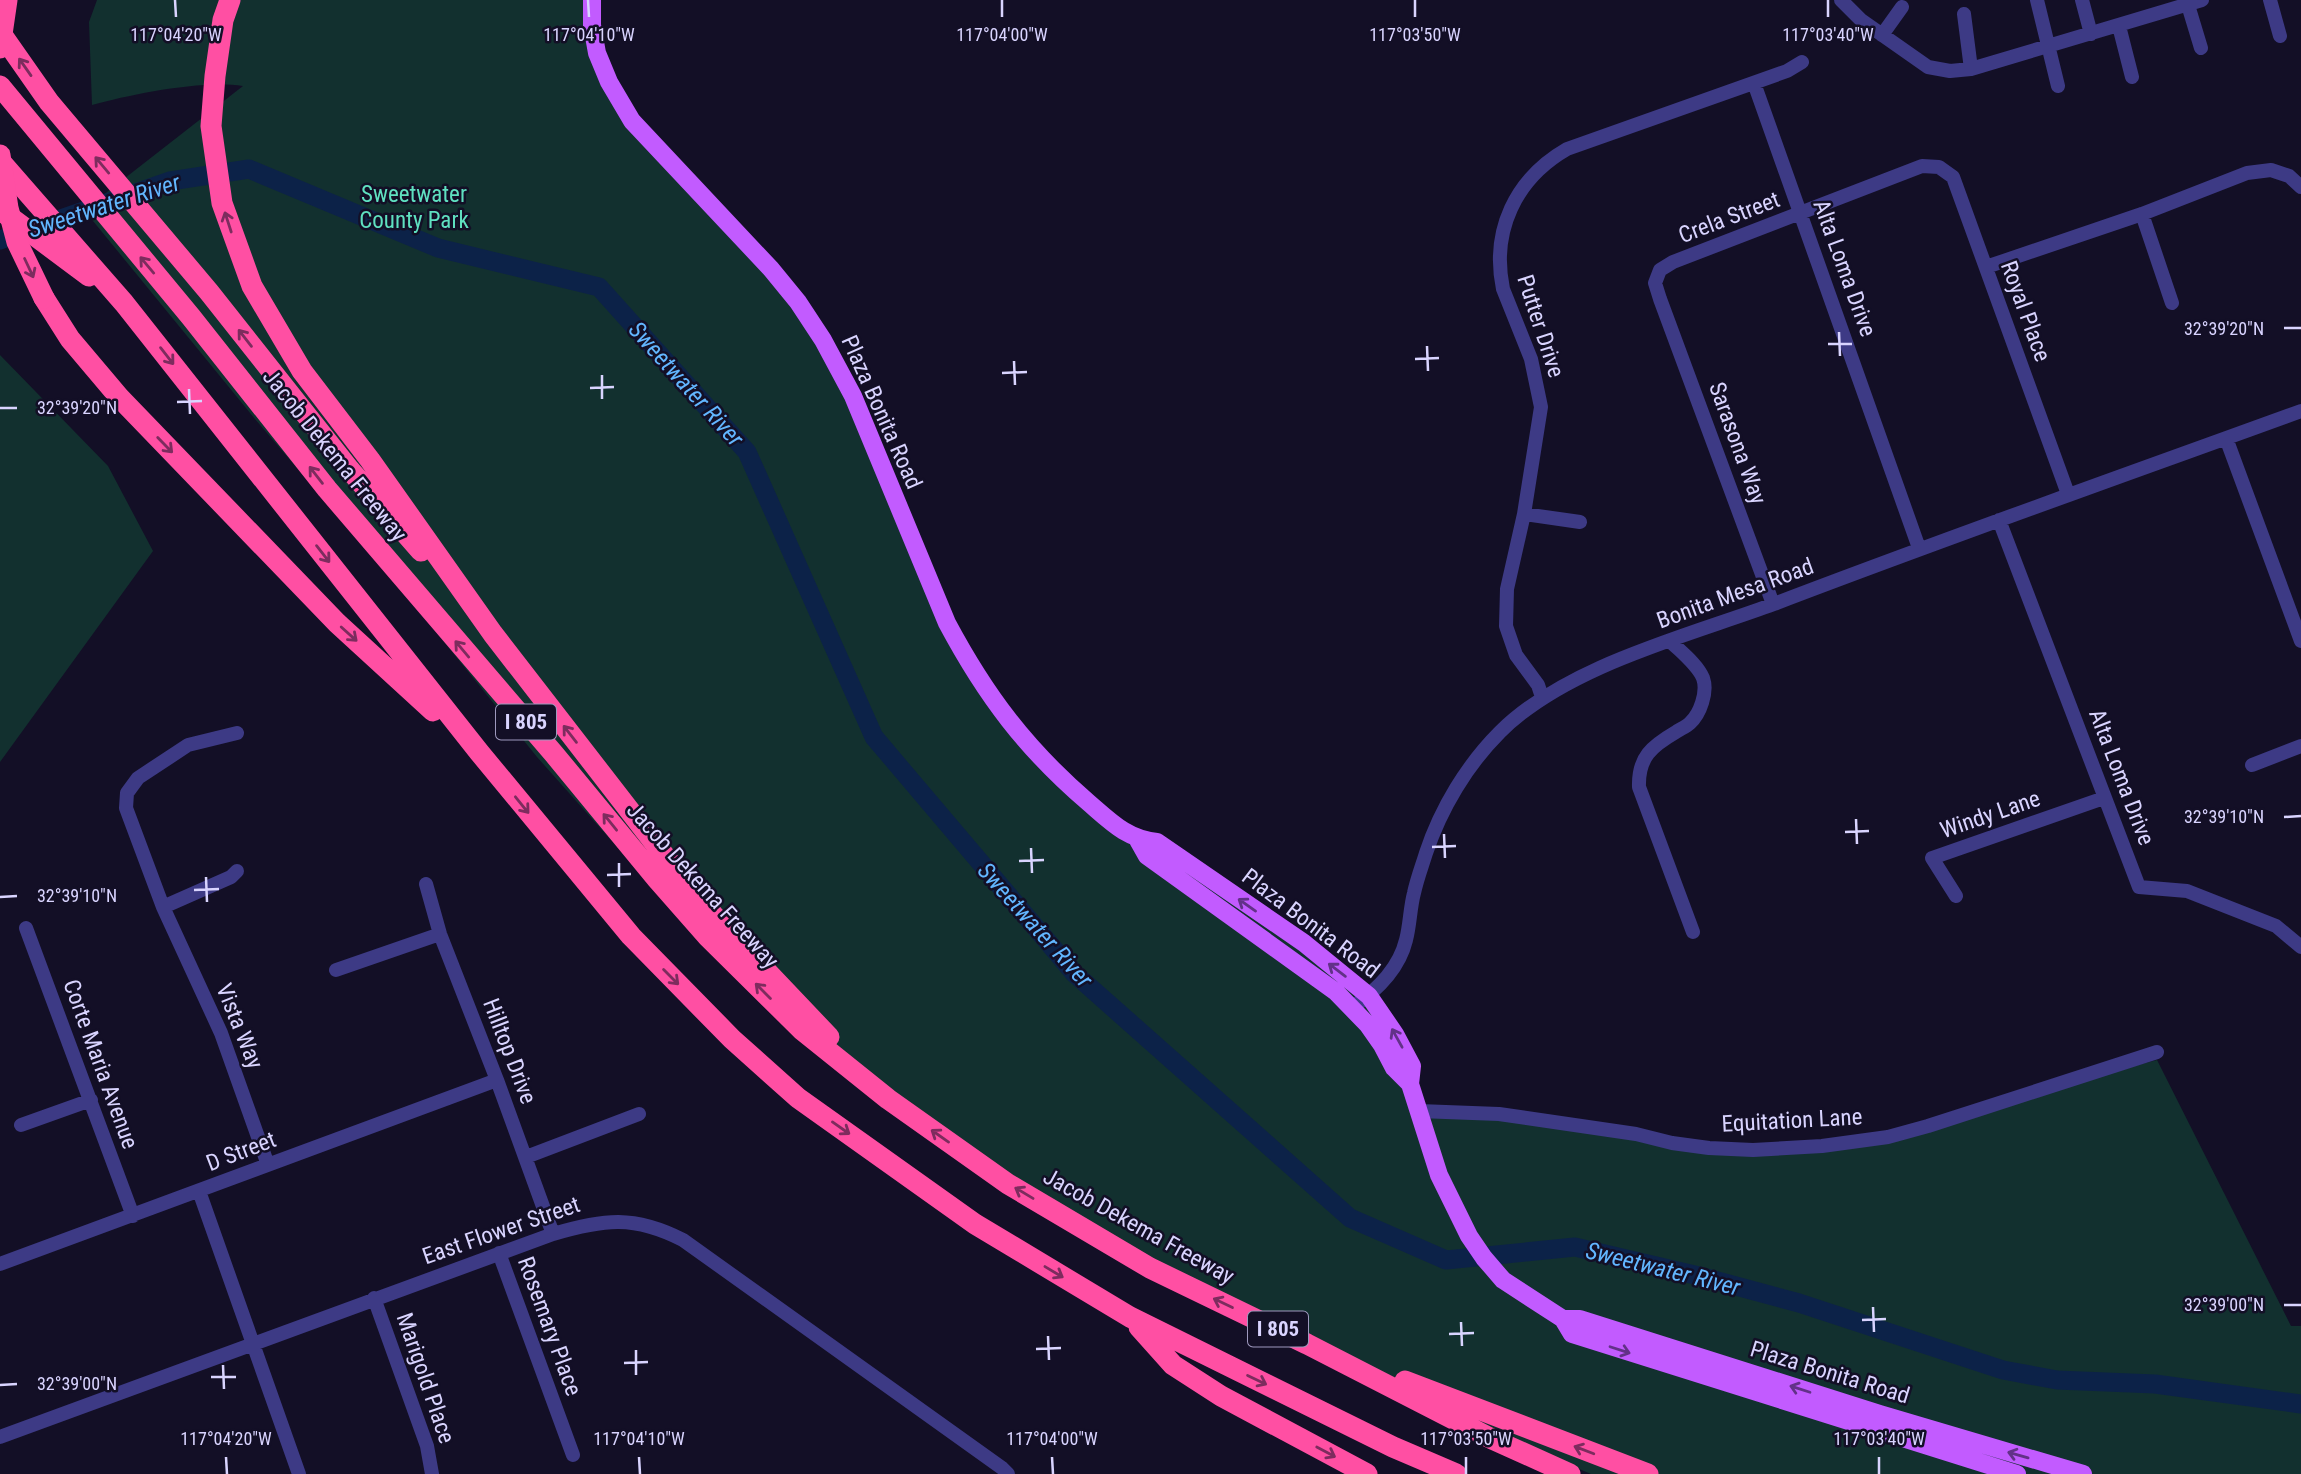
<svg xmlns="http://www.w3.org/2000/svg" width="2301" height="1474" viewBox="0 0 2301 1474" font-family="'Roboto Condensed',sans-serif">
<style>
.green{fill:#12302f}
.lines{fill:none;stroke-linecap:round;stroke-linejoin:round}
.river{stroke:#0c2248;stroke-width:19}
.minor{stroke:#3d3a85;stroke-width:14}
.major{stroke:#c25bff;stroke-width:18}
.highway{stroke:#ff4fa3;stroke-width:21}
.highway-bridge{stroke:#ff4fa3;stroke-width:21}
.oneway{stroke:#7d2c5e}
.oneway2{stroke:#623188}
.ticks{fill:none;stroke:#d9d4ff;stroke-width:2.5}
.labels{text-anchor:middle;stroke-width:5;stroke-linejoin:round;paint-order:stroke}
.shield{fill:#130f26;stroke:#9e99be;stroke-width:2}
.shield-label{font-size:21px;font-weight:bold;fill:#d9d4ff}
.park-label{font-size:23px;fill:#5fe0c0;stroke:#130f26}
.street-label{font-size:23px;fill:#d9d4ff;stroke:#130f26}
.water-label{font-size:24px;font-style:italic;fill:#62b6ff;stroke:#130f26}
.ticks-label{font-size:18px;text-anchor:middle;fill:#d9d4ff;stroke:#130f26;stroke-width:5;stroke-linejoin:round;paint-order:stroke}
</style>
<rect width="100%" height="100%" fill="#130f26"/>
<path class="green" d="M 97,0 L 591,0 L 615,95 L 813,323 L 943,615 L 1054,772 L 1327,968 L 1366,1001 L 1421,1116 L 1500,1114 L 1671,1142 L 1824,1148 L 2157,1060 L 2291,1326 L 2301,1326 L 2301,1474 L 1591,1474 L 1495,1433 L 1008,1184 L 698,938 L 537,757 L 419,611 L 255,419 L 84,210 L 243,86 C 201,80 133,94 92,105 L 89,22 Z
M 0,355 L 108,466 L 153,551 L 0,762 Z"/>
<g class="lines">
<path class="river" d="M 0,240 L 170,181 L 249,169 L 438,248 L 599,287 L 747,452 L 874,737 L 1075,974 L 1350,1218 L 1446,1260 L 1575,1247 L 1699,1276 L 1799,1303 L 2003,1370 L 2057,1380 L 2155,1384 L 2301,1404"/>
<path class="minor" d="M 1841,0 L 1861,20 L 1928,67 L 1950,71 L 1971,69 L 2202,0
M 2037,0 L 2058,86
M 2082,0 L 2091,34
M 2270,0 L 2280,36
M 2188,5 L 2201,48
M 1964,14 L 1971,69
M 2119,26 L 2132,77
M 1882,35 L 1902,7
M 1754,83 L 1919,548
M 2142,214 L 2172,303
M 1986,267 L 2142,214 L 2247,173 L 2271,170 L 2289,176 L 2301,187
M 2226,438 L 2301,641
M 1524,514 L 1580,522
M 1999,520 L 2139,887 L 2187,891 L 2276,926 L 2301,947
M 1773,604 L 1660,299 L 1655,283 L 1660,270 L 1673,262 L 1922,166 L 1939,167 L 1953,177 L 2068,494
M 1670,641 C 1681,652 1697,664 1703,678 C 1708,692 1700,714 1690,723 C 1686,727 1680,729 1676,732 C 1652,746 1638,757 1639,787 L 1693,932
M 1542,697 L 1538,685 L 1516,655 L 1506,626 L 1507,589 L 1524,514 L 1541,407 L 1531,359 L 1503,289 C 1491,231 1515,179 1567,149 L 1787,71 L 1802,62
M 237,733 L 188,745 L 138,778 L 127,793 L 126,808 L 163,907 L 221,1033 L 268,1165
M 2252,765 L 2301,746
M 426,884 L 440,934 L 497,1080 L 553,1234
M 1956,896 L 1932,858 L 2104,798
M 163,907 L 231,877 L 237,871
M 26,928 L 133,1216
M 336,970 L 440,934
M 1351,1008 C 1375,992 1399,969 1406,940 C 1410,925 1410,908 1414,893 C 1417,879 1422,866 1426,853 C 1441,808 1467,765 1500,732 C 1566,666 1687,636 1774,604 C 1949,537 2125,475 2301,411
M 1419,1111 L 1499,1114 L 1636,1134 L 1672,1143 L 1709,1148 L 1753,1150 L 1822,1146 L 1888,1137 L 1928,1126 L 2157,1052
M 21,1125 L 91,1100
M 526,1157 L 639,1114
M 199,1191 L 299,1474
M 499,1253 L 573,1455
M 0,1264 L 497,1080
M 374,1298 L 427,1446 L 432,1474
M 0,1437 L 553,1234 C 604,1219 634,1215 683,1240 L 1002,1468 L 1008,1474"/>
<path class="major" d="M 592,0 L 592,25 L 597,53 L 609,82 L 632,121 L 771,269 L 798,302 L 823,340 L 853,396 L 947,623 C 986,696 1026,749 1089,803 C 1111,822 1127,839 1157,842 L 1304,943 L 1369,996 L 1395,1034 L 1412,1066 L 1410,1084 L 1439,1175 L 1469,1236 L 1484,1258 L 1503,1280 L 1563,1319 L 1572,1334 L 2017,1474
M 1138,840 L 1147,856 L 1336,992 L 1368,1025 L 1382,1045 L 1394,1068 L 1410,1084
M 1563,1319 L 1580,1319 L 1880,1414 L 2083,1474"/>
<path class="highway" d="M 230,0 L 223,20 L 215,76 L 211,126 L 222,203 L 252,286 L 302,371 L 370,460 L 493,634 L 681,877 L 715,917 L 829,1037
M 0,32 L 49,102 L 209,292 L 349,469 L 421,551
M 0,86 L 191,317 L 327,489 L 554,754 L 657,879 L 708,937 L 802,1030 L 888,1099 L 1008,1184 L 1150,1268 L 1307,1344 L 1492,1439 L 1570,1474
M 0,161 L 124,303 L 479,752 L 631,936 L 732,1039 L 798,1098 L 975,1224 L 1130,1317 L 1393,1447 L 1456,1474
M 3,212 L 89,276
M 44,298 L 70,339 L 119,397 L 337,623 L 433,711
M 1139,1327 L 1173,1365 L 1221,1396 L 1367,1474
M 1405,1381 L 1648,1474"/>
<path class="highway-bridge" d="M 0,48 L 7,0
M 0,155 L 8,208 L 17,242 L 44,298"/>
</g>
<defs><path id="oneway-shaft" d="M-6 0H5M1.5-3L5.5 0L1.5 3" fill="none" stroke-width="1.6" stroke-linecap="round" stroke-linejoin="round" transform="scale(1.75)"/></defs>
<g class="oneway">
<use href="#oneway-shaft" transform="translate(25 67) rotate(-125)"/>
<use href="#oneway-shaft" transform="translate(102 165) rotate(-130)"/>
<use href="#oneway-shaft" transform="translate(228 222) rotate(-108)"/>
<use href="#oneway-shaft" transform="translate(147 265) rotate(-130)"/>
<use href="#oneway-shaft" transform="translate(29 268) rotate(65)"/>
<use href="#oneway-shaft" transform="translate(245 338) rotate(-128)"/>
<use href="#oneway-shaft" transform="translate(167 356) rotate(52)"/>
<use href="#oneway-shaft" transform="translate(165 445) rotate(46)"/>
<use href="#oneway-shaft" transform="translate(316 475) rotate(-128)"/>
<use href="#oneway-shaft" transform="translate(323 554) rotate(52)"/>
<use href="#oneway-shaft" transform="translate(349 634) rotate(42)"/>
<use href="#oneway-shaft" transform="translate(462 649) rotate(-130)"/>
<use href="#oneway-shaft" transform="translate(570 734) rotate(-128)"/>
<use href="#oneway-shaft" transform="translate(522 805) rotate(51)"/>
<use href="#oneway-shaft" transform="translate(610 822) rotate(-129)"/>
<use href="#oneway-shaft" transform="translate(671 977) rotate(45)"/>
<use href="#oneway-shaft" transform="translate(763 991) rotate(-135)"/>
<use href="#oneway-shaft" transform="translate(841 1128) rotate(35)"/>
<use href="#oneway-shaft" transform="translate(940 1136) rotate(-145)"/>
<use href="#oneway-shaft" transform="translate(1024 1193) rotate(-149)"/>
<use href="#oneway-shaft" transform="translate(1054 1272) rotate(31)"/>
<use href="#oneway-shaft" transform="translate(1223 1303) rotate(-154)"/>
<use href="#oneway-shaft" transform="translate(1257 1380) rotate(26)"/>
<use href="#oneway-shaft" transform="translate(1584 1450) rotate(-159)"/>
<use href="#oneway-shaft" transform="translate(1326 1452) rotate(28)"/>
</g>
<g class="oneway2">
<use href="#oneway-shaft" transform="translate(1247 905) rotate(-145)"/>
<use href="#oneway-shaft" transform="translate(1337 970) rotate(-143)"/>
<use href="#oneway-shaft" transform="translate(1397 1038) rotate(-119)"/>
<use href="#oneway-shaft" transform="translate(1620 1350) rotate(18)"/>
<use href="#oneway-shaft" transform="translate(1800 1389) rotate(-162)"/>
<use href="#oneway-shaft" transform="translate(2018 1455) rotate(-164)"/>
</g>
<path class="ticks" d="M 175,0 L 176,17M 588,0 L 589,17M 1002,0 L 1002,17M 1415,0 L 1415,17M 1828,0 L 1828,17M 2284,328 L 2301,328M 1839,332 L 1840,356M 1828,344 L 1852,344M 1427,346 L 1428,371M 1415,359 L 1439,358M 1014,361 L 1015,385M 1002,373 L 1027,372M 602,375 L 602,399M 590,388 L 614,387M 189,389 L 190,414M 177,402 L 202,401M 0,408 L 17,408M 2284,817 L 2301,816M 1856,819 L 1857,844M 1845,832 L 1869,831M 1444,834 L 1445,858M 1432,847 L 1456,846M 1031,848 L 1032,873M 1019,861 L 1044,860M 619,863 L 619,887M 607,875 L 631,874M 206,877 L 207,902M 194,890 L 219,889M 0,897 L 17,896M 2284,1305 L 2301,1305M 1873,1307 L 1874,1332M 1862,1320 L 1886,1319M 1461,1322 L 1462,1346M 1449,1334 L 1474,1333M 1048,1336 L 1049,1360M 1036,1349 L 1061,1348M 636,1350 L 636,1375M 624,1363 L 648,1362M 223,1365 L 224,1389M 211,1377 L 236,1377M 0,1385 L 17,1384M 226,1457 L 227,1474M 639,1457 L 640,1474M 1052,1457 L 1053,1474M 1466,1457 L 1466,1474M 1879,1457 L 1879,1474"/>
<g class="labels">
<g class="shield">
<rect x="496" y="704.5" width="60" height="35" rx="5"/>
<rect x="1248" y="1311.5" width="60" height="35" rx="5"/>
</g>
<g class="shield-label">
<text x="526" y="729">I 805</text>
<text x="1278" y="1336">I 805</text>
</g>
<g class="park-label">
<text x="414" y="202">Sweetwater<tspan x="414" dy="26">County Park</tspan></text>
</g>
<g class="street-label">
<text transform="translate(1729 217) rotate(-21)" y="8">Crela Street</text>
<text transform="translate(1845 268) rotate(70)" y="8">Alta Loma Drive</text>
<text transform="translate(2026 311) rotate(70)" y="8">Royal Place</text>
<text transform="translate(1541 326) rotate(72)" y="8">Putter Drive</text>
<text transform="translate(882 412) rotate(66)" y="8">Plaza Bonita Road</text>
<text transform="translate(1738 443) rotate(70)" y="8">Sarasona Way</text>
<text transform="translate(335 455) rotate(51)" y="8">Jacob Dekema Freeway</text>
<text transform="translate(1735 593) rotate(-20)" y="8">Bonita Mesa Road</text>
<text transform="translate(2122 777) rotate(69)" y="8">Alta Loma Drive</text>
<text transform="translate(1990 814) rotate(-19)" y="8">Windy Lane</text>
<text transform="translate(703 885) rotate(48)" y="8">Jacob Dekema Freeway</text>
<text transform="translate(1311 923) rotate(37)" y="8">Plaza Bonita Road</text>
<text transform="translate(240 1026) rotate(68)" y="8">Vista Way</text>
<text transform="translate(510 1051) rotate(69)" y="8">Hilltop Drive</text>
<text transform="translate(101 1064) rotate(70)" y="8">Corte Maria Avenue</text>
<text transform="translate(1792 1120) rotate(-3)" y="8">Equitation Lane</text>
<text transform="translate(241 1151) rotate(-21)" y="8">D Street</text>
<text transform="translate(1139 1226) rotate(29)" y="8">Jacob Dekema Freeway</text>
<text transform="translate(501 1230) rotate(-19)" y="8">East Flower Street</text>
<text transform="translate(550 1326) rotate(70)" y="8">Rosemary Place</text>
<text transform="translate(1830 1372) rotate(17)" y="8">Plaza Bonita Road</text>
<text transform="translate(426 1378) rotate(71)" y="8">Marigold Place</text>
</g>
<g class="water-label">
<text transform="translate(104 206) rotate(-18)" y="8">Sweetwater River</text>
<text transform="translate(686 384) rotate(48)" y="8">Sweetwater River</text>
<text transform="translate(1035 925) rotate(48)" y="8">Sweetwater River</text>
<text transform="translate(1663 1269) rotate(14)" y="8">Sweetwater River</text>
</g>
</g>
<g class="ticks-label">
<text x="176" y="41">117°04'20"W</text>
<text x="589" y="41">117°04'10"W</text>
<text x="1002" y="41">117°04'00"W</text>
<text x="1415" y="41">117°03'50"W</text>
<text x="1828" y="41">117°03'40"W</text>
<text x="2224" y="335">32°39'20"N</text>
<text x="77" y="414">32°39'20"N</text>
<text x="2224" y="823">32°39'10"N</text>
<text x="77" y="902">32°39'10"N</text>
<text x="2224" y="1311">32°39'00"N</text>
<text x="77" y="1390">32°39'00"N</text>
<text x="226" y="1445">117°04'20"W</text>
<text x="639" y="1445">117°04'10"W</text>
<text x="1052" y="1445">117°04'00"W</text>
<text x="1466" y="1445">117°03'50"W</text>
<text x="1879" y="1445">117°03'40"W</text>
</g>
</svg>
